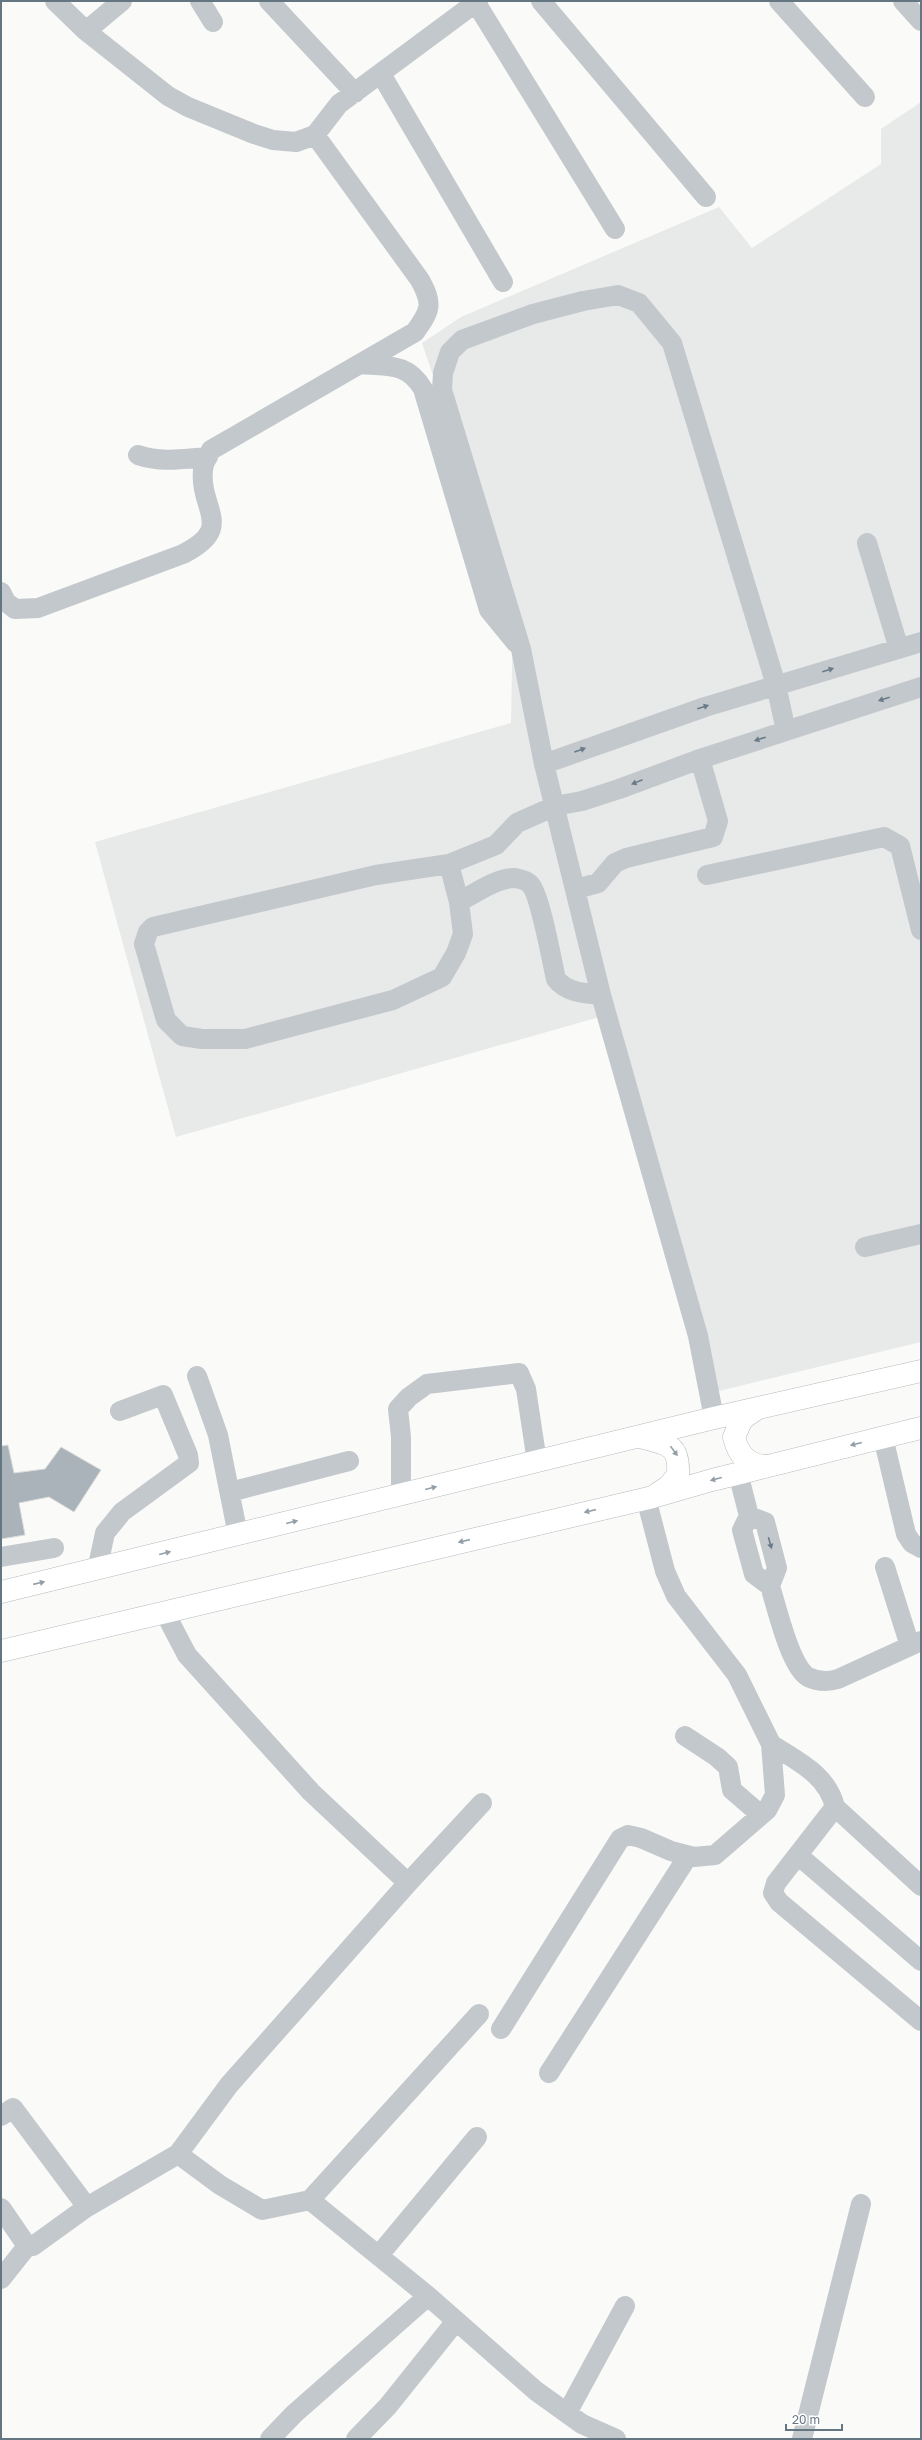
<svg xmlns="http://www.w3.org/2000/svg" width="922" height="2440" viewBox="0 0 922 2440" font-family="'Golos Text',sans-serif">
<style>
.built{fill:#e8e9e9}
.building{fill:#aab3b9;stroke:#dcdcda}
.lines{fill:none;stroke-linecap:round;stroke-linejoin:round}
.major-casing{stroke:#b5babe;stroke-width:23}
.minor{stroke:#c3c8cc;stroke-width:20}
.major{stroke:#fff;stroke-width:22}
.oneway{fill:#6a7a87}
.oneway2{fill:#939fa8}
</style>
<rect width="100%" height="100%" fill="#fafaf8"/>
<path class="built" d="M 921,102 L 921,1342 L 715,1392 L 603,1016 L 176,1137 L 95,842 L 511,723 L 513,612 L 422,343 L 461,317 L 719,207 L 752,248 L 881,164 L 881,129 Z"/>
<path class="building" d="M 8,1445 L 14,1473 L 45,1469 L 61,1447 L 101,1470 L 74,1512 L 49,1497 L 19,1503 L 25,1535 L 1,1539 L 1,1446 Z"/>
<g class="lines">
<defs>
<path id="major" d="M 755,1410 L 742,1419 L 734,1437 C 738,1455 748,1465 766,1466
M 640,1437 C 667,1444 680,1444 678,1475 L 668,1487 L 657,1494
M 1,1592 L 714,1418 L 921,1371
M 1,1651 L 653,1497 L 712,1480 L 921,1428"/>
</defs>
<use href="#major" class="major-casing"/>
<path class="minor" d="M 55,1 L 86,31 L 168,96 L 188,107 L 254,134 L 273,140 L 296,142 L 315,135 L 339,104 L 478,1
M 200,1 L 213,22
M 269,1 L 355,93
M 541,1 L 706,197
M 779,1 L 865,97
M 903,1 L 921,21
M 476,3 L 615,229
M 86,31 L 122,1
M 381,74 L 503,282
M 360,364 C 388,367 407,362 423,389 L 489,610 L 516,643
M 138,455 C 161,463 183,459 208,457
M 867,543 L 899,649
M 1,592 L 6,602 L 15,609 L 38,608 L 183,554 C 236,527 199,510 203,470 C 203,464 208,456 211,450 L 415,332 C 431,310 433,304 420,280 L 315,135
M 544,764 L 705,707 L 921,642
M 449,864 L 459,902
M 707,875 L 884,837 L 900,846 L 921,930
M 576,889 L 598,883 L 615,863 L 626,858 L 713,837 L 718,821 L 700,759
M 601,995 C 585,993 567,993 556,979 C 552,962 540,894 530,884 C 526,880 521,879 515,878 C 496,878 476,893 459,902 L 463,934 L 456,953 L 442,977 L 393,1000 L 245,1039 L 202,1039 L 182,1036 L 166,1020 L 144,944 L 148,932 L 153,927 L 376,875 L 449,864 L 496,845 L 517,823 L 555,806 L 582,801 L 619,789 L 700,759 L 921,687
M 865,1247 L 921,1234
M 197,1376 L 218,1435 L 238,1535
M 714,1418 L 698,1336 L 601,995 L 544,764 L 521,649 L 442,390 L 443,373 L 450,352 L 462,340 L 533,314 L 583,301 L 618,295 L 639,303 L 672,343 L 776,685 L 786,731
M 883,1437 L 906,1534 L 912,1543 L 921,1548
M 738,1473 L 749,1516 L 742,1530 L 754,1574 L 770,1586 L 777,1568 L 765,1522 L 749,1516
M 230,1492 L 349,1461
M 401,1495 L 401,1437 L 398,1409 L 409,1397 L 427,1384 L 519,1373 L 526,1389 L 537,1462
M 1,1557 L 54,1548
M 885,1567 L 910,1646
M 97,1570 L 105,1533 L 122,1512 L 189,1463 L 188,1455 L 163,1395 L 120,1411
M 770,1586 C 777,1608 790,1666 808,1677 C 818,1682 828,1682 838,1679 L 921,1641
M 165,1613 L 187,1655 L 311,1792 L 408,1883
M 685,1736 L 717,1757 L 728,1767 L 732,1790 L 761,1815
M 771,1744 C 798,1762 827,1774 835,1807 L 921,1886
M 835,1807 L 776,1883 L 773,1893 L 779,1902 L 921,2021
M 799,1856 L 921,1961
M 501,2029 L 620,1839 L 628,1835 L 641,1838 L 671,1851 L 694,1857 L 715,1855 L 767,1810 L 775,1795 L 771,1744 L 737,1675 L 676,1596 L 665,1571 L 646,1498
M 549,2073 L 688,1856
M 1,2116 L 13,2108 L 87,2207
M 178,2154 L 220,2185 L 262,2210 L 310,2200 L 428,2296 L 536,2391 L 582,2424 L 616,2439
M 310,2200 L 479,2014
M 1,2208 L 25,2243 L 33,2246 L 87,2207 L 178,2154 L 229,2085 L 408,1883 L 482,1803
M 379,2255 L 477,2137
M 1,2279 L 28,2245
M 567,2413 L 625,2306
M 270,2439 L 294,2414 L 428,2296
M 356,2439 L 388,2406 L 456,2321
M 802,2439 L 861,2204"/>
<use href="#major" class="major"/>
</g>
<defs><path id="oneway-solid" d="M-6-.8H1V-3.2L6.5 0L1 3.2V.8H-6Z"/></defs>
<g class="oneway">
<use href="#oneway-solid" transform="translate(828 670) rotate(-17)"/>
<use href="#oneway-solid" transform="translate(884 699) rotate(162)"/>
<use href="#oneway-solid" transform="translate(703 707) rotate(-18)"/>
<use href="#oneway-solid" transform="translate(760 739) rotate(162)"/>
<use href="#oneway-solid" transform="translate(580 750) rotate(-20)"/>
<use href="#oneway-solid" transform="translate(637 782) rotate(158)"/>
<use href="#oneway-solid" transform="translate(770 1543) rotate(75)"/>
</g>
<g class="oneway2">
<use href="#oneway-solid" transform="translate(856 1444) rotate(166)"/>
<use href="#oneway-solid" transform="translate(674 1451) rotate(54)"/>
<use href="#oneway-solid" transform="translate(716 1479) rotate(165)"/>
<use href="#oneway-solid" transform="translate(431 1488) rotate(-14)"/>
<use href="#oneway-solid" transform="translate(590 1511) rotate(167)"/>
<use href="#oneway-solid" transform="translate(292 1522) rotate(-14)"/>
<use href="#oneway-solid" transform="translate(464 1541) rotate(167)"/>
<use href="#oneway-solid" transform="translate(165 1553) rotate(-14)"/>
<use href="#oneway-solid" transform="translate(39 1583) rotate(-13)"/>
</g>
<rect width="922" height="2440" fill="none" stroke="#657683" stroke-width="4"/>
<path d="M786 2424v6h56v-6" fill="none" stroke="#657683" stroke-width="2"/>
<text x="792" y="2424" font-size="12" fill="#657683" stroke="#ffffff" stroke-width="3" paint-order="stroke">20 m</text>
</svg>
